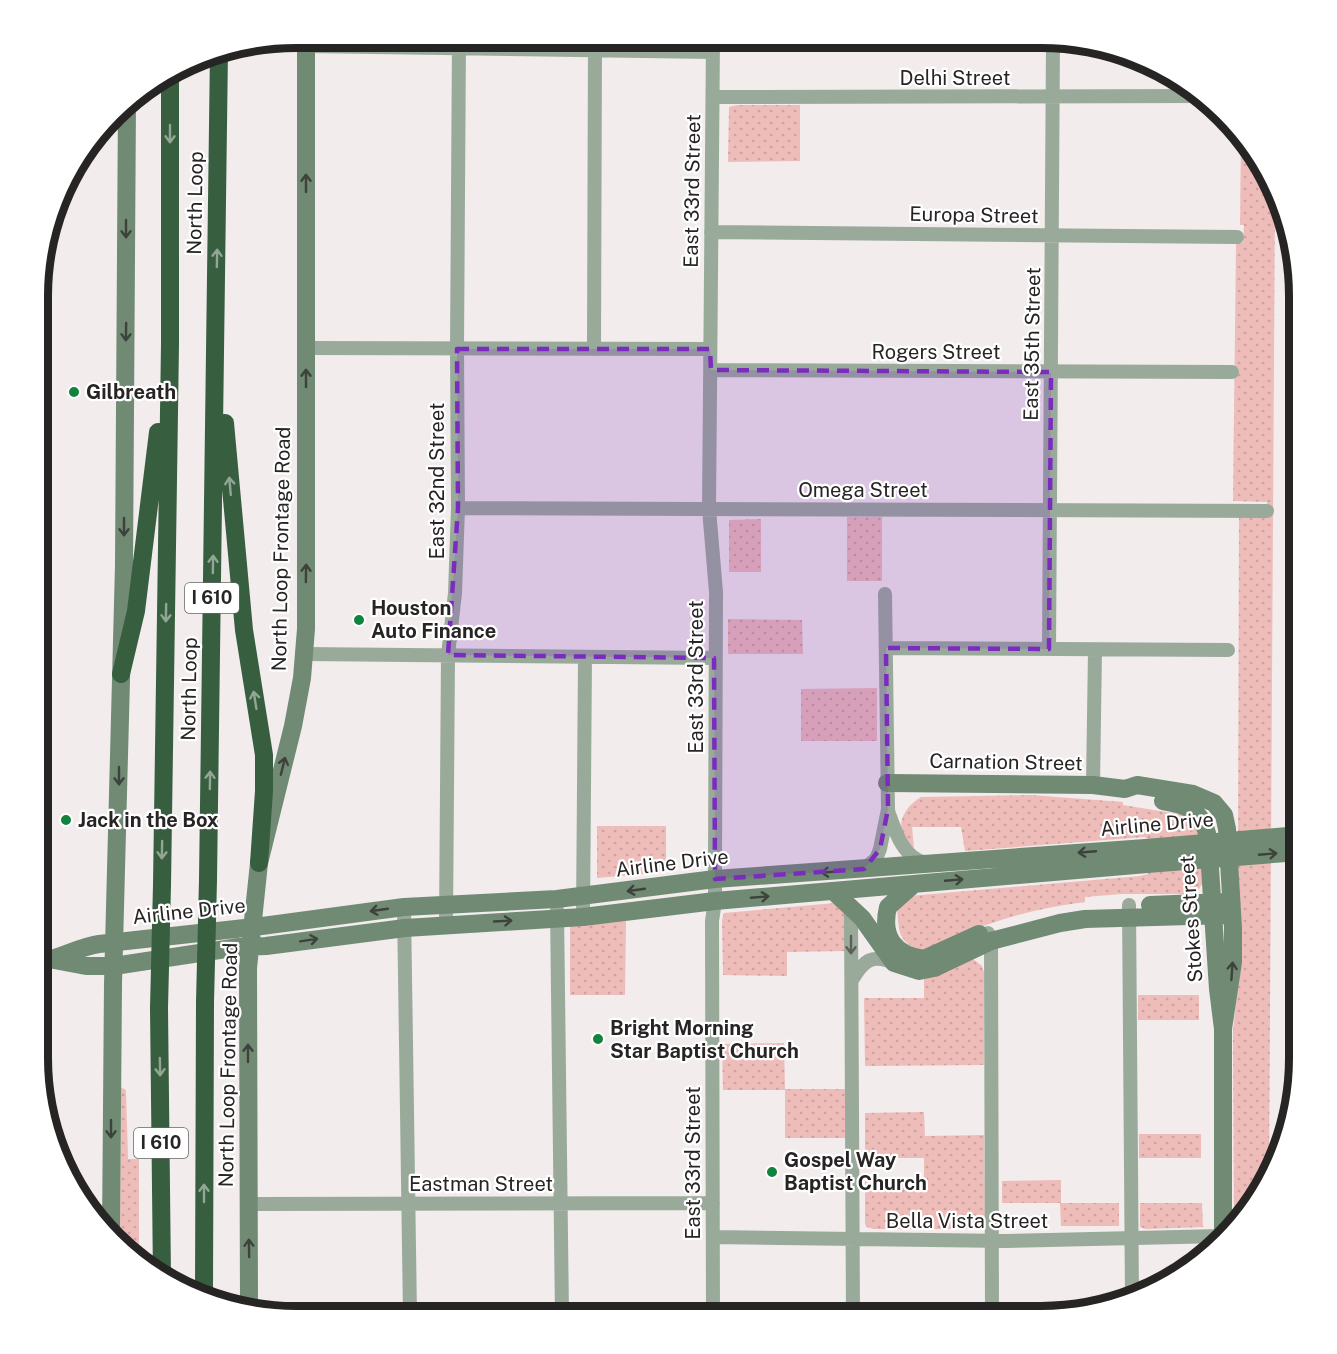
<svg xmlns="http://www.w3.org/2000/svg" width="1337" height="1354" viewBox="0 0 1337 1354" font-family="'Public Sans',sans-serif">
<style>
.grass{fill:url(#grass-dots)}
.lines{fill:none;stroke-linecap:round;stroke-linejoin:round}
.street{stroke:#99aa9b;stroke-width:14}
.secondary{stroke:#708a74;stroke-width:18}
.highway{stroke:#385e40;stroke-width:18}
.rail-casing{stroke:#3f3c3c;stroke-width:6}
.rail{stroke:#fff;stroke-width:4;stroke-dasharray:11;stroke-linecap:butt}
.secondary-bridge{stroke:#708a74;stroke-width:18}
.highway-bridge{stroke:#385e40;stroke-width:18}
.oneway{stroke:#92a696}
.oneway2{stroke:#3d433c}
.oneway3{stroke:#5a605a}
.marked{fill:#7b2cbf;fill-opacity:0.2;stroke:#7b2cbf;stroke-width:4.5;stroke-dasharray:12 8;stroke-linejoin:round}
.poi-dot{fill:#10843c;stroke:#fff;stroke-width:2}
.labels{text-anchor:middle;stroke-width:4.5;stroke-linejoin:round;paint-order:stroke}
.shield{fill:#fff;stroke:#686666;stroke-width:1.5}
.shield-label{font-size:18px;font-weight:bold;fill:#272424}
.street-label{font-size:20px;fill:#272424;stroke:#fff}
.poi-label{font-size:20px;font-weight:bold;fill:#272424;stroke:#fff;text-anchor:start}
.rim{fill:none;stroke:#272424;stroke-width:8}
</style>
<defs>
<pattern id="grass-dots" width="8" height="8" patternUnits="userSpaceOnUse" patternTransform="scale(1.5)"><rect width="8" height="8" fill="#eebdba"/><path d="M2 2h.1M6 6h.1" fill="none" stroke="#cca2a0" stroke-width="1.8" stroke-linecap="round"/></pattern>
</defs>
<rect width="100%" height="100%" fill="#f2ecec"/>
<path class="grass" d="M 737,105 L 800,105 L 800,161 L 728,162 L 729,107 Z
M 1241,135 L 1246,139 L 1275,192 L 1269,1175 L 1265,1187 L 1234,1223 L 1233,1032 L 1239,970 L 1238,871 L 1239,516 L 1266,516 L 1267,502 L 1233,501 L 1236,242 L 1243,242 L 1244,225 L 1240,225 Z
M 847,517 L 882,517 L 882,581 L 847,581 Z
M 761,519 L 761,572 L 729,572 L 729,520 Z
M 728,619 L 802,620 L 803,654 L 728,654 Z
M 877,688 L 877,741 L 801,741 L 801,689 Z
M 1031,795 L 1123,802 L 1123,805 L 1178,814 L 1180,810 L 1199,827 L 1202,884 L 1196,894 L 1121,894 L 1085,897 L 1085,902 C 1052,906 1020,913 989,924 C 965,932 943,945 919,951 C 896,938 900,932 897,910 L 909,896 L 1140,876 L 1148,874 L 1147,839 L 1145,837 L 965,851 L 961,827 L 912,827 L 914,848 C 892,831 901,809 921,797 Z
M 597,826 L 666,826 L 666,872 L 597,878 Z
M 835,903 L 845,913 L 847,951 L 787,952 L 787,976 L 723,975 L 722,920 L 724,913 Z
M 626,921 L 625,995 L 570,995 L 570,926 Z
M 973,959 L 982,966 L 984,972 L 984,1065 L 865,1066 L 864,998 L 924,998 L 924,977 Z
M 1138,995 L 1199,995 L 1199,1020 L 1138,1020 Z
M 784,1043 L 785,1089 L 847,1089 L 847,1138 L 785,1138 L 785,1090 L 723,1090 L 722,1044 Z
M 121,1088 L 125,1089 L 126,1091 L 128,1159 L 139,1159 L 139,1258 L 120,1241 Z
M 924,1112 L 925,1136 L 984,1135 L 985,1222 L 982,1229 L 873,1229 L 867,1227 L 865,1224 L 865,1181 L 924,1181 L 924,1158 L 865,1158 L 865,1113 Z
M 1139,1134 L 1201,1134 L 1201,1158 L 1139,1158 Z
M 1061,1180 L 1061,1203 L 1119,1203 L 1119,1226 L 1061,1226 L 1060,1203 L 1002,1203 L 1002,1181 Z
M 1140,1203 L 1202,1203 L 1203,1227 L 1146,1229 L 1140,1227 Z"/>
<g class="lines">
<path class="street" d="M 713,39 L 709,509 L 716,592 L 715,866 L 715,901 L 712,921 L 713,1316
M 306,46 L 713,52
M 713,97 L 1198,96
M 711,232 L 1237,237
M 306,348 L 710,349
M 594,349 L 595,38
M 711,370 L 1232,372
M 458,508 L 1267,511
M 886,648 L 1228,650
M 1049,649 L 1053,40
M 304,654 L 714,658
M 1093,785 L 1095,650
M 888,811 C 895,831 903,858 926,863
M 864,869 L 876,859 L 880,849 L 888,809 L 885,594
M 1129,905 L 1132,1299
M 404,907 L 410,1316
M 851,909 L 853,1316
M 557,910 L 562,1316
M 583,917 L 585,658
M 446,924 L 448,655 L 455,593 L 458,508 L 457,349 L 459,38
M 988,933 L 991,941 L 992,1316
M 852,980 C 863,961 872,953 894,963
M 248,1204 L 713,1203
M 713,1237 L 1007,1241 L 1222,1236"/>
<path class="secondary" d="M 887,783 L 1093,785 L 1125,789 L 1137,785 L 1193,794 L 1214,803 L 1224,815 L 1227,829 L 1233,928 L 1233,962 L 1223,1029
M 1163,801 C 1188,805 1203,811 1208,838 L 1218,989 L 1223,1029 L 1223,1235
M 914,884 L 888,907 C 881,936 894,955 924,959 L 979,934
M 833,891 L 862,918 L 894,963 L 919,971 L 934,968 L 991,941 L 1060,923 L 1085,919 L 1224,915
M 1150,905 L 1224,902
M 54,960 L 86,966 L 114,966 L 239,947 L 266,946 L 405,928 L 583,917 L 715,901 L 1147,864
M 39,962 C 60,959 78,947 99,944 L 254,927 L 404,907 L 557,899 L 715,879 L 1146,848
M 111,1233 L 113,984 L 124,565 L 127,101
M 249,1307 L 248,968 L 259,863 L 293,726 L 302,678 L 306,629 L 306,38"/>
<path class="highway" d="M 225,423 L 244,630 L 264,755 L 264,791 L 259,863
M 121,674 L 136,611 L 158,432
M 208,880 L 219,50
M 162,885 L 170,344 L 170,76
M 159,1008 L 162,1277
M 204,1293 L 205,1002"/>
<defs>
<path id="rail" d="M 1292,1098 L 1296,265"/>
</defs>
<use href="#rail" class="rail-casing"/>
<use href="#rail" class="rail"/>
<path class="secondary-bridge" d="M 1146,848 L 1299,835
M 1147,864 L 1299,852"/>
<path class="highway-bridge" d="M 205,1002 L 208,880
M 159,1008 L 162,885"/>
</g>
<defs><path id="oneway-shaft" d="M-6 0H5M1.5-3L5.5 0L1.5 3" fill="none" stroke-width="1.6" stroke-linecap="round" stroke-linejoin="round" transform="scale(1.5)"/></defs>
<g class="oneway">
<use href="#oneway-shaft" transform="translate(170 134) rotate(90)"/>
<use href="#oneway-shaft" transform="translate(217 258) rotate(-89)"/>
<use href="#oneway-shaft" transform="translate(230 486) rotate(-95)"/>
<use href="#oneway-shaft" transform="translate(213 564) rotate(-89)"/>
<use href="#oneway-shaft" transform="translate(166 613) rotate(91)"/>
<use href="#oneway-shaft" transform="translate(255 700) rotate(-99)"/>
<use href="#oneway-shaft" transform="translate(210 780) rotate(-89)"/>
<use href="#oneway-shaft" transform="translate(162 850) rotate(91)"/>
<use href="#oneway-shaft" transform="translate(160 1067) rotate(89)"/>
<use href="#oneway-shaft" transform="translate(204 1193) rotate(-90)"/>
</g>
<g class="oneway2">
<use href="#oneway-shaft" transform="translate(306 183) rotate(-90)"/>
<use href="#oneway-shaft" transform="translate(126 229) rotate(90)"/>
<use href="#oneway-shaft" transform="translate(126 332) rotate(91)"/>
<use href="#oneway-shaft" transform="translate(306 378) rotate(-90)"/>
<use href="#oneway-shaft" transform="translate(124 527) rotate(90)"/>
<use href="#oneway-shaft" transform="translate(306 573) rotate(-89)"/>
<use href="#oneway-shaft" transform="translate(283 766) rotate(-76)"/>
<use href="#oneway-shaft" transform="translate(119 776) rotate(90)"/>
<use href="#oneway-shaft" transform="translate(1087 852) rotate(175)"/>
<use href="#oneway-shaft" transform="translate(1268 854) rotate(-5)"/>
<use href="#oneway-shaft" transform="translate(830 872) rotate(176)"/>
<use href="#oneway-shaft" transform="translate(954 880) rotate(-5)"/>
<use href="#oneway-shaft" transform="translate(636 890) rotate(172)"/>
<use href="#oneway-shaft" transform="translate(760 897) rotate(-5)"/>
<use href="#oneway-shaft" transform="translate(379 910) rotate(172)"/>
<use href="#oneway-shaft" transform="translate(503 921) rotate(-3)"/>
<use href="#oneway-shaft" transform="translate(309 940) rotate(-9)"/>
<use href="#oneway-shaft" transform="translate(1232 971) rotate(-86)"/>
<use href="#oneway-shaft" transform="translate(248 1053) rotate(-90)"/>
<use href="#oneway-shaft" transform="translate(111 1129) rotate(90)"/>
<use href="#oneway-shaft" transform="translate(249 1248) rotate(-91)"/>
</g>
<use class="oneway3" href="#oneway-shaft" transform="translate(851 945) rotate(90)"/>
<path class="marked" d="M 457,349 L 710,349 L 711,370 L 1051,372 L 1049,649 L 886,648 L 888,809 L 880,849 L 864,869 L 715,879 L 714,658 L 448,655 L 458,508 Z"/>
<g class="poi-dot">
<circle cx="74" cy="392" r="6"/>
<circle cx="359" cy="620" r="6"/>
<circle cx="66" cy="820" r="6"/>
<circle cx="598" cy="1039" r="6"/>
<circle cx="772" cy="1172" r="6"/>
</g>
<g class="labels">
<g class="shield">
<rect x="185" y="583" width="54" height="30" rx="4.5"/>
<rect x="134" y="1128" width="54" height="30" rx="4.5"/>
</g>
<g class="shield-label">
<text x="212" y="604">I 610</text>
<text x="161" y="1149">I 610</text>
</g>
<g class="street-label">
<text x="955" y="85">Delhi Street</text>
<text transform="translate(692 191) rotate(-89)" y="7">East 33rd Street</text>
<text transform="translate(195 203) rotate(-89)" y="7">North Loop</text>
<text transform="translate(974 215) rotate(1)" y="7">Europa Street</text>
<text transform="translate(1032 344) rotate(-89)" y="7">East 35th Street</text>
<text x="936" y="359">Rogers Street</text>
<text transform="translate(437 481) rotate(-90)" y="7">East 32nd Street</text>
<text x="863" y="497">Omega Street</text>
<text transform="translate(281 549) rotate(-89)" y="7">North Loop Frontage Road</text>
<text transform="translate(696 677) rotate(-90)" y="7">East 33rd Street</text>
<text transform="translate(189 689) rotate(-89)" y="7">North Loop</text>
<text transform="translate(1006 762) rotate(1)" y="7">Carnation Street</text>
<text transform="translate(1157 824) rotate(-5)" y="7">Airline Drive</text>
<text transform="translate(672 863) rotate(-7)" y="7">Airline Drive</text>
<text transform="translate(189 911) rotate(-6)" y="7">Airline Drive</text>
<text transform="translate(1191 919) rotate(-94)" y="7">Stokes Street</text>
<text transform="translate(228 1065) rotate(-89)" y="7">North Loop Frontage Road</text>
<text transform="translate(693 1163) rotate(-90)" y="7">East 33rd Street</text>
<text x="481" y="1191">Eastman Street</text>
<text x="967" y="1228">Bella Vista Street</text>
</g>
<g class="poi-label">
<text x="86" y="399">Gilbreath</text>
<text x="371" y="615">Houston<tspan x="371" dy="23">Auto Finance</tspan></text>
<text x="78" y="827">Jack in the Box</text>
<text x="610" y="1035">Bright Morning<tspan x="610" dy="23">Star Baptist Church</tspan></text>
<text x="784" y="1167">Gospel Way<tspan x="784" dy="23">Baptist Church</tspan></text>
</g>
</g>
<path d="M0 0H1337V1354H0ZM296 48H1041A248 248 0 0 1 1289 296V1058A248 248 0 0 1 1041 1306H296A248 248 0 0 1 48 1058V296A248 248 0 0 1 296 48Z" fill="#fff" fill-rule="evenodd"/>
<path class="rim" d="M296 48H1041A248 248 0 0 1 1289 296V1058A248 248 0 0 1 1041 1306H296A248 248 0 0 1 48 1058V296A248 248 0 0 1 296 48Z"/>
</svg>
